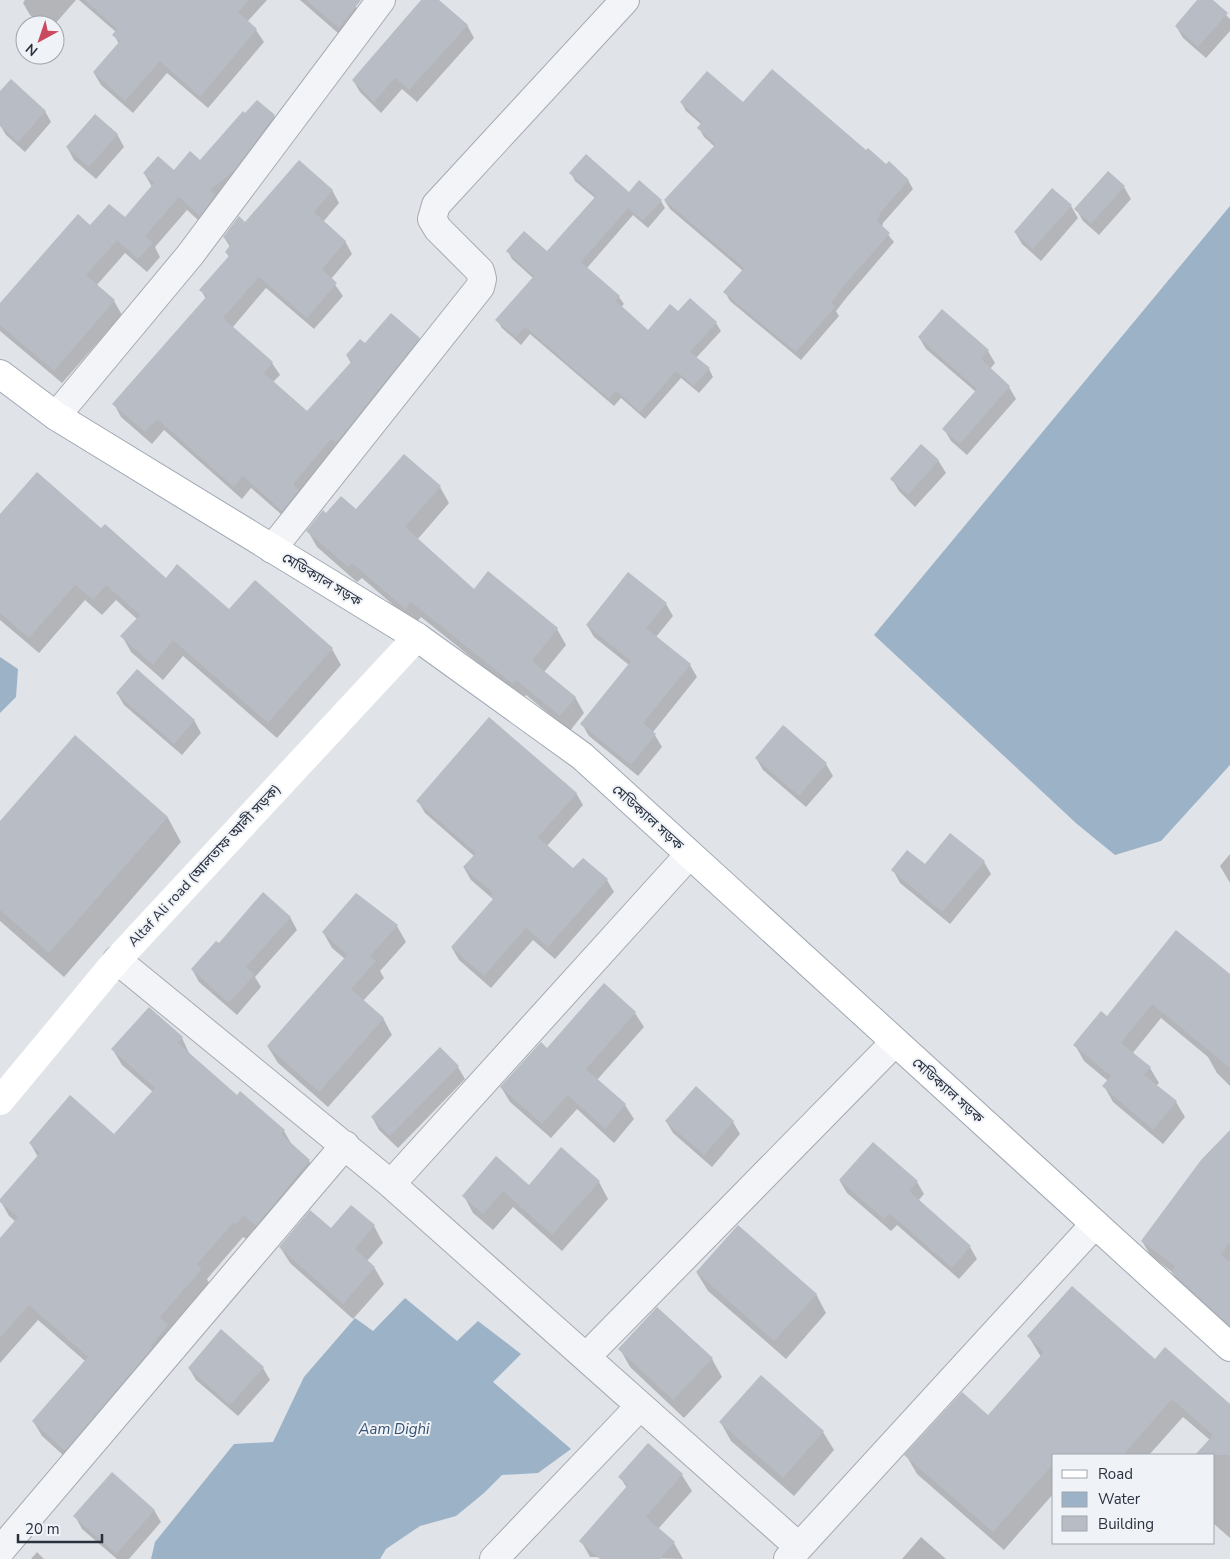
<svg xmlns="http://www.w3.org/2000/svg" width="1230" height="1559" viewBox="0 0 1230 1559" font-family="'Nunito Sans','Noto Sans Bengali',sans-serif">
<style>
.water{fill:#9cb2c7}
.shadow{fill:#0003}
.building{fill:#b7bcc5}
.lines{fill:none;stroke-linecap:round;stroke-linejoin:round}
.minor-casing{stroke:#a5aab2;stroke-width:30}
.primary-casing{stroke:#9fa8b3;stroke-width:30}
.minor{stroke:#f2f4f7;stroke-width:28}
.secondary{stroke:#fff;stroke-width:28}
.primary{stroke:#fff;stroke-width:28}
.labels{text-anchor:middle;stroke-width:4;stroke-linejoin:round;paint-order:stroke}
.street-label{font-size:14px;fill:#29313f;stroke:#eff2f6}
.water-label{font-size:15px;font-style:italic;fill:#355171;stroke:#eff2f6}
</style>
<rect width="100%" height="100%" fill="#e0e3e8"/>
<path class="water" d="M 1230,206 L 1230,765 L 1161,841 L 1115,855 L 1077,824 L 874,635 Z
M 0,657 L 18,669 L 16,697 L 0,713 Z
M 405,1298 L 457,1341 L 478,1321 L 521,1354 L 493,1382 L 571,1449 L 538,1473 L 502,1475 L 484,1493 L 456,1516 L 420,1526 L 386,1549 L 380,1559 L 151,1559 L 155,1542 L 234,1444 L 273,1442 L 304,1377 L 355,1318 L 373,1331 Z"/>
<path class="shadow" d="M 25,0 L 76,0 L 54,25 L 42,25 L 30,15 L 23,3 Z
M 79,0 L 267,0 L 247,22 L 256,30 L 264,42 L 208,108 L 167,73 L 133,113 L 101,85 L 94,73 L 119,44 L 114,35 L 116,32 Z
M 300,0 L 347,0 L 356,7 L 363,20 L 346,40 Z
M 423,0 L 437,0 L 467,25 L 474,38 L 417,102 L 402,89 L 381,113 L 360,92 L 353,80 Z
M 1199,0 L 1211,0 L 1230,19 L 1230,31 L 1206,58 L 1183,38 L 1176,26 Z
M 0,93 L 45,111 L 51,122 L 25,152 L 6,135 L 0,125 Z
M 681,102 L 743,104 L 866,152 L 908,180 L 913,189 L 883,223 L 882,227 L 894,242 L 847,297 L 836,311 L 839,316 L 801,360 L 730,301 L 725,292 L 743,271 L 670,209 L 665,201 L 715,147 L 704,137 L 699,128 L 702,125 L 686,111 Z
M 274,116 L 282,130 L 208,229 L 187,210 L 155,247 L 160,257 L 147,272 L 125,253 L 96,286 L 114,301 L 122,315 L 62,383 L 0,331 L 0,305 L 91,227 L 125,219 L 152,187 L 144,173 L 174,172 L 200,162 Z
M 117,134 L 124,147 L 96,179 L 74,160 L 67,147 Z
M 571,173 L 629,194 L 661,201 L 665,208 L 648,228 L 633,215 L 587,268 L 619,297 L 624,304 L 621,307 L 648,332 L 679,313 L 716,323 L 721,331 L 696,358 L 709,369 L 713,377 L 699,393 L 681,378 L 645,419 L 621,398 L 614,406 L 530,334 L 521,345 L 502,328 L 497,320 L 533,278 L 512,259 L 508,251 L 547,253 L 595,198 L 575,181 Z
M 1124,187 L 1131,199 L 1099,235 L 1083,221 L 1076,209 Z
M 332,190 L 339,203 L 323,222 L 345,241 L 352,254 L 331,279 L 343,296 L 314,329 L 266,288 L 232,328 L 272,363 L 280,375 L 273,382 L 308,412 L 351,363 L 347,356 L 365,344 L 419,339 L 426,351 L 290,522 L 251,488 L 242,499 L 164,430 L 152,444 L 121,417 L 114,404 L 206,299 L 201,290 L 229,257 L 226,252 L 230,247 L 224,237 L 245,224 Z
M 1071,206 L 1078,218 L 1041,261 L 1022,244 L 1015,232 Z
M 919,337 L 988,351 L 995,363 L 990,369 L 1009,387 L 1016,399 L 967,455 L 951,441 L 944,429 L 976,392 L 926,349 Z
M 404,456 L 440,487 L 449,503 L 417,540 L 474,591 L 557,629 L 566,645 L 544,672 L 575,697 L 584,713 L 570,731 L 526,695 L 523,699 L 421,617 L 415,624 L 362,578 L 357,582 L 317,547 L 308,531 L 326,515 L 356,510 Z
M 938,460 L 946,473 L 915,507 L 899,491 L 892,479 Z
M 0,517 L 101,530 L 166,579 L 229,611 L 255,581 L 332,649 L 341,665 L 277,738 L 183,656 L 163,680 L 131,652 L 122,636 L 138,620 L 116,600 L 102,615 L 85,600 L 39,653 L 0,620 Z
M 666,604 L 673,616 L 656,637 L 690,665 L 697,677 L 653,732 L 662,747 L 638,776 L 589,736 L 582,724 L 629,665 L 594,637 L 587,625 Z
M 117,693 L 194,720 L 201,733 L 182,755 L 124,705 Z
M 784,726 L 826,764 L 833,776 L 806,807 L 763,770 L 756,758 Z
M 75,737 L 168,818 L 181,842 L 64,977 L 0,921 L 0,823 Z
M 576,793 L 583,805 L 547,846 L 573,870 L 583,859 L 607,880 L 614,892 L 555,959 L 533,940 L 491,988 L 459,960 L 452,948 L 494,900 L 471,880 L 464,868 L 474,856 L 425,813 L 418,801 Z
M 1230,854 L 1230,883 L 1220,866 Z
M 984,862 L 991,874 L 950,924 L 900,883 L 893,870 Z
M 290,917 L 297,930 L 255,977 L 261,987 L 237,1015 L 199,982 L 192,969 L 219,945 Z
M 397,926 L 406,942 L 380,971 L 384,978 L 363,1001 L 383,1018 L 392,1035 L 328,1107 L 278,1063 L 268,1047 L 345,959 L 332,948 L 323,932 Z
M 1230,975 L 1230,1086 L 1217,1073 L 1208,1057 L 1161,1018 L 1132,1054 L 1150,1068 L 1159,1083 L 1156,1086 L 1176,1102 L 1185,1117 L 1163,1144 L 1113,1102 L 1104,1086 L 1108,1081 L 1084,1061 L 1075,1045 L 1107,1017 Z
M 635,1013 L 644,1027 L 597,1080 L 625,1105 L 634,1119 L 614,1143 L 577,1109 L 551,1138 L 510,1102 L 501,1087 L 547,1049 Z
M 182,1038 L 190,1055 L 237,1096 L 284,1131 L 292,1145 L 309,1161 L 318,1176 L 265,1241 L 253,1230 L 246,1239 L 243,1237 L 207,1279 L 210,1285 L 74,1465 L 42,1436 L 33,1421 L 85,1361 L 38,1320 L 0,1363 L 0,1240 L 16,1222 L 9,1216 L 0,1200 L 38,1157 L 30,1143 L 114,1136 L 153,1092 L 122,1065 L 113,1050 Z
M 440,1049 L 458,1067 L 465,1079 L 398,1148 L 379,1130 L 372,1117 Z
M 666,1121 L 733,1122 L 740,1134 L 712,1167 L 673,1133 Z
M 1230,1131 L 1230,1332 L 1181,1288 L 1172,1272 L 1151,1256 L 1142,1241 Z
M 840,1181 L 917,1182 L 924,1194 L 918,1201 L 970,1247 L 977,1259 L 959,1279 L 897,1225 L 891,1231 L 847,1193 Z
M 599,1182 L 608,1199 L 562,1251 L 513,1207 L 493,1230 L 473,1213 L 464,1196 L 529,1186 Z
M 352,1206 L 374,1226 L 383,1243 L 367,1261 L 374,1267 L 384,1284 L 353,1319 L 290,1263 L 280,1247 L 331,1230 Z
M 697,1273 L 816,1294 L 826,1313 L 786,1359 L 708,1291 Z
M 1029,1337 L 1155,1361 L 1230,1406 L 1230,1538 L 1214,1524 L 1214,1455 L 1197,1455 L 1210,1440 L 1183,1417 L 1149,1455 L 1054,1455 L 1054,1493 L 1004,1550 L 917,1474 L 906,1455 L 988,1417 L 1041,1357 Z
M 620,1349 L 712,1359 L 722,1377 L 684,1418 L 630,1367 Z
M 189,1368 L 263,1368 L 270,1380 L 238,1416 L 196,1380 Z
M 721,1423 L 823,1432 L 834,1450 L 794,1496 L 731,1441 Z
M 682,1475 L 692,1491 L 658,1529 L 674,1543 L 683,1559 L 590,1557 L 581,1541 L 627,1488 L 620,1477 Z
M 154,1510 L 161,1522 L 129,1559 L 117,1559 L 82,1529 L 75,1516 Z
M 921,1537 L 946,1559 L 902,1559 Z
M 37,1552 L 44,1559 L 31,1559 Z"/>
<path class="building" d="M 85,0 L 249,0 L 238,12 L 257,29 L 200,97 L 160,61 L 125,101 L 93,72 L 120,41 L 112,35 L 117,29 Z
M 306,0 L 361,0 L 339,28 Z
M 421,0 L 439,0 L 468,25 L 409,90 L 395,78 L 374,102 L 352,80 Z
M 1197,0 L 1213,0 L 1228,13 L 1198,47 L 1175,26 Z
M 772,69 L 866,150 L 868,148 L 886,164 L 889,161 L 909,180 L 879,214 L 880,216 L 876,220 L 890,233 L 842,288 L 831,303 L 835,307 L 796,352 L 723,292 L 744,268 L 664,200 L 716,144 L 697,128 L 702,122 L 680,102 L 707,71 L 743,102 Z
M 11,79 L 46,111 L 18,142 L 0,126 L 0,91 Z
M 257,100 L 275,115 L 234,171 L 210,190 L 215,195 L 200,216 L 179,197 L 145,236 L 153,243 L 138,259 L 117,240 L 86,275 L 115,300 L 54,371 L 0,325 L 0,303 L 78,214 L 90,225 L 109,204 L 125,217 L 154,183 L 143,173 L 158,156 L 174,170 L 190,151 L 200,160 L 243,111 L 245,113 Z
M 95,114 L 118,134 L 89,167 L 66,147 Z
M 586,154 L 629,192 L 639,180 L 662,200 L 643,221 L 628,208 L 581,262 L 620,296 L 616,301 L 648,330 L 670,304 L 678,311 L 690,298 L 717,322 L 690,352 L 710,368 L 694,386 L 676,371 L 640,412 L 616,391 L 609,399 L 525,327 L 516,337 L 495,320 L 534,276 L 506,251 L 524,231 L 547,251 L 596,196 L 569,173 Z
M 299,160 L 333,190 L 314,212 L 346,241 L 322,269 L 337,283 L 307,318 L 259,277 L 223,318 L 273,362 L 264,373 L 307,411 L 352,361 L 346,355 L 360,339 L 365,343 L 391,313 L 420,338 L 336,443 L 331,439 L 293,484 L 299,490 L 282,511 L 243,476 L 234,487 L 157,419 L 145,432 L 112,404 L 207,296 L 199,290 L 229,256 L 225,252 L 231,244 L 223,237 L 239,216 L 245,222 Z
M 1108,171 L 1125,186 L 1091,224 L 1074,209 Z
M 1052,188 L 1072,205 L 1033,249 L 1014,232 Z
M 942,309 L 989,350 L 981,359 L 1010,386 L 960,444 L 942,429 L 977,389 L 918,337 Z
M 921,444 L 939,460 L 908,495 L 890,479 Z
M 404,454 L 441,486 L 405,527 L 474,589 L 488,571 L 558,628 L 532,661 L 576,697 L 560,716 L 516,680 L 513,684 L 411,602 L 405,609 L 352,563 L 348,567 L 306,531 L 323,510 L 326,513 L 341,496 L 356,509 Z
M 37,472 L 101,528 L 105,524 L 166,578 L 177,564 L 229,609 L 255,580 L 333,648 L 268,723 L 173,640 L 153,665 L 120,636 L 140,615 L 106,585 L 93,600 L 75,585 L 29,638 L 0,613 L 0,514 Z
M 628,572 L 667,603 L 646,628 L 691,664 L 643,723 L 656,734 L 631,765 L 580,724 L 631,661 L 586,625 Z
M 137,669 L 195,720 L 174,744 L 116,693 Z
M 489,717 L 577,793 L 538,837 L 573,868 L 583,858 L 608,879 L 548,947 L 526,928 L 484,976 L 451,947 L 493,899 L 490,896 L 493,893 L 463,867 L 476,853 L 416,801 Z
M 783,725 L 827,763 L 799,796 L 755,758 Z
M 75,735 L 168,817 L 49,953 L 0,910 L 0,821 Z
M 950,833 L 985,861 L 942,912 L 891,870 L 907,850 L 925,864 Z
M 263,892 L 291,917 L 246,967 L 255,974 L 229,1003 L 191,969 L 216,941 L 219,943 Z
M 356,893 L 398,925 L 370,956 L 376,961 L 351,989 L 384,1018 L 319,1092 L 267,1046 L 347,955 L 322,932 Z
M 1176,930 L 1230,974 L 1230,1068 L 1152,1004 L 1121,1043 L 1151,1067 L 1144,1075 L 1177,1101 L 1153,1130 L 1102,1086 L 1111,1076 L 1073,1045 L 1101,1011 L 1107,1016 Z
M 604,983 L 636,1012 L 586,1069 L 626,1104 L 605,1129 L 568,1095 L 542,1124 L 500,1087 L 541,1042 L 547,1048 Z
M 149,1007 L 183,1037 L 178,1043 L 237,1095 L 240,1091 L 285,1130 L 281,1134 L 310,1160 L 256,1226 L 244,1216 L 236,1224 L 234,1222 L 197,1264 L 202,1269 L 160,1317 L 168,1325 L 151,1346 L 153,1347 L 65,1451 L 32,1421 L 88,1357 L 29,1305 L 0,1338 L 0,1238 L 18,1217 L 0,1202 L 0,1199 L 40,1153 L 29,1143 L 70,1095 L 114,1134 L 155,1088 L 111,1049 Z
M 440,1047 L 459,1066 L 390,1136 L 371,1117 Z
M 696,1086 L 734,1121 L 704,1155 L 665,1121 Z
M 1230,1130 L 1230,1243 L 1221,1254 L 1230,1262 L 1230,1326 L 1171,1272 L 1175,1266 L 1141,1241 L 1201,1160 Z
M 873,1142 L 918,1181 L 909,1191 L 971,1246 L 952,1268 L 889,1213 L 884,1219 L 839,1180 Z
M 561,1147 L 600,1181 L 552,1235 L 503,1191 L 483,1214 L 462,1196 L 496,1156 L 529,1185 Z
M 351,1205 L 375,1225 L 355,1249 L 375,1267 L 343,1304 L 279,1247 L 310,1210 L 331,1228 Z
M 738,1225 L 817,1294 L 774,1341 L 696,1272 Z
M 1072,1286 L 1155,1359 L 1165,1347 L 1230,1404 L 1230,1455 L 1195,1455 L 1213,1435 L 1172,1399 L 1123,1455 L 1054,1455 L 1054,1463 L 993,1532 L 904,1455 L 962,1392 L 988,1415 L 1044,1352 L 1027,1336 Z
M 657,1307 L 713,1358 L 673,1400 L 618,1349 Z
M 221,1329 L 264,1367 L 230,1405 L 188,1368 Z
M 761,1375 L 824,1431 L 783,1478 L 719,1422 Z
M 648,1443 L 683,1474 L 646,1517 L 675,1542 L 660,1559 L 600,1559 L 579,1541 L 628,1485 L 618,1477 Z
M 112,1472 L 155,1510 L 116,1554 L 73,1516 Z"/>
<g class="lines">
<defs>
<path id="minor" d="M 56,416 L 190,255 L 381,0
M 272,549 L 480,287 L 482,279 L 480,271 L 438,229 L 432,219 L 436,205 L 625,0
M 117,960 L 391,1184 L 799,1547 L 788,1559
M 391,1184 L 689,855
M 586,1357 L 895,1042
M 799,1547 L 1095,1224
M 0,1551 L 345,1145
M 494,1559 L 640,1406"/>
<path id="primary" d="M 0,374 L 56,416 L 417,637 L 582,756 L 1230,1347"/>
</defs>
<use href="#minor" class="minor-casing"/>
<use href="#primary" class="primary-casing"/>
<use href="#minor" class="minor"/>
<path class="secondary" d="M 0,1101 L 117,960 L 417,637"/>
<use href="#primary" class="primary"/>
</g>
<g class="labels">
<g class="street-label">
<text transform="translate(322 579) rotate(31)" y="5">মেডিক্যাল সড়ক</text>
<text transform="translate(648 817) rotate(42)" y="5">মেডিক্যাল সড়ক</text>
<text transform="translate(204 865) rotate(-47)" y="5">Altaf Ali road (আলতাফ আলী সড়ক)</text>
<text transform="translate(948 1090) rotate(42)" y="5">মেডিক্যাল সড়ক</text>
</g>
<g class="water-label">
<text x="394" y="1434">Aam Dighi</text>
</g>
</g>
<rect x="1052" y="1454" width="162" height="90" fill="#eff2f6" stroke="#a0a5ad"/>
<rect x="1062" y="1470" width="25" height="8" fill="#ffffff" stroke="#a0a5ad"/>
<text x="1098" y="1479" font-size="15" fill="#29313f">Road</text>
<rect x="1062" y="1492" width="25" height="15" fill="#9cb2c7" stroke="#a0a5ad"/>
<text x="1098" y="1504" font-size="15" fill="#29313f">Water</text>
<rect x="1062" y="1516" width="25" height="15" fill="#b7bcc5" stroke="#a0a5ad"/>
<text x="1098" y="1529" font-size="15" fill="#29313f">Building</text>
<g transform="translate(40 40) rotate(220)"><circle r="24" fill="#eff2f6" stroke="#a0a5ad"/>
<path d="M0-4L9 19L0 12L-9 19Z" fill="#c94960"/>
<text y="-8" font-size="14" font-weight="bold" text-anchor="middle" fill="#29313f">N</text>
</g>
<path d="M18 1534v8h84v-8" fill="none" stroke="#29313f" stroke-width="2.5"/>
<text x="25" y="1534" font-size="15" fill="#29313f" stroke="#eff2f6" stroke-width="4" paint-order="stroke">20 m</text>
</svg>
